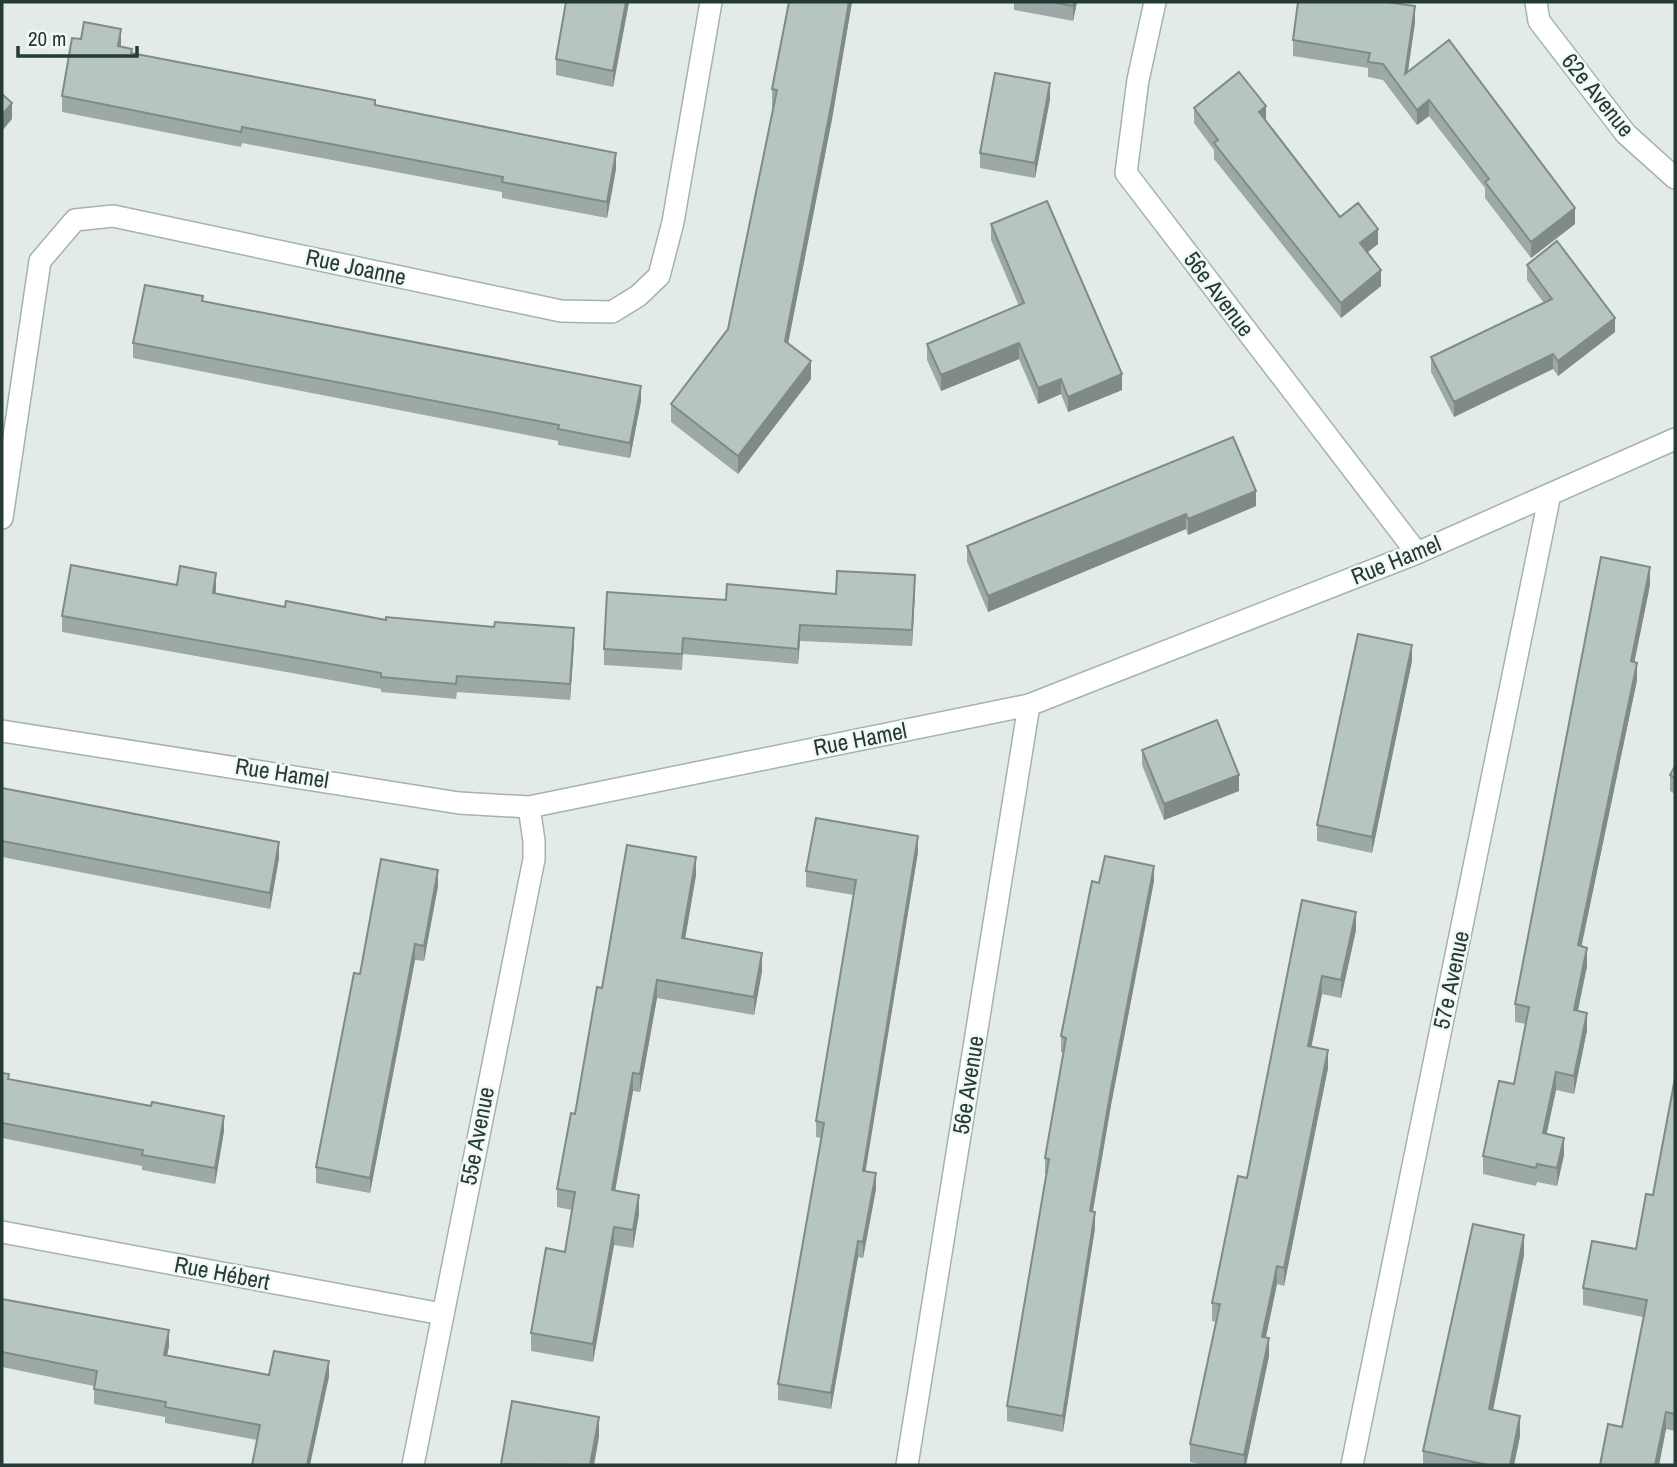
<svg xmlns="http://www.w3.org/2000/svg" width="1677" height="1467" viewBox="0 0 1677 1467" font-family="'Archivo Narrow',sans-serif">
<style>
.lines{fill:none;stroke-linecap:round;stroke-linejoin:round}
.minor-casing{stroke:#a5b2af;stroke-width:24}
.minor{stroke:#fff;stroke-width:21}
.wall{fill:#9da9a6}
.shaded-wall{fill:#808a87}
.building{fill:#b7c5c1;stroke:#808a87;stroke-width:2}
.labels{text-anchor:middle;stroke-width:5;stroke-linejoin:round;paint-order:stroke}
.street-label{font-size:23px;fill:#233a37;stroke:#f2f8f5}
</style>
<rect width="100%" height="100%" fill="#e2ebe8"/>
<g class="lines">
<defs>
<path id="minor" d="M 1155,2 L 1138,80 L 1126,173 L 1417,553
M 1536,2 L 1539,21 L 1626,134 L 1675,178
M 2,518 L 40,261 L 75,220 L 113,216 L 561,311 L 612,312 L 638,296 L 659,276 L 673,222 L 711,2
M 2,731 L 459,803 L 529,807 L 1029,705 L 1417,553 L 1675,439
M 2,1232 L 442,1314
M 413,1465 L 534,859 L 534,841 L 529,807
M 907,1465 L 1029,705
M 1352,1465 L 1550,494"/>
</defs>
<use href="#minor" class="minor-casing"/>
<use href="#minor" class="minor"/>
</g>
<path class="wall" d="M 629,2 L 613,87 L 556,75 L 556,59 Z
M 789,2 L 852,2 L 832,119 L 788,344 L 811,379 L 738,474 L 671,422 L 671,404 L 728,329 L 773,108 L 772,107 L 772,89 Z
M 1014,2 L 1077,2 L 1073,21 L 1014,10 Z
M 1415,22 L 1408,72 L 1575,224 L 1531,258 L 1485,198 L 1485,188 L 1429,116 L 1417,125 L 1383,80 L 1368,77 L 1368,68 L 1293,56 L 1293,40 Z
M 81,39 L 120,47 L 132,53 L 375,105 L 616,169 L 607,218 L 502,198 L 502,192 L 242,143 L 241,147 L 62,112 L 62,96 Z
M 1050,99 L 1035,178 L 980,168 L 980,153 Z
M 1194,108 L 1266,121 L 1340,217 L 1378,244 L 1368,252 L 1381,286 L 1341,318 L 1214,159 L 1214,150 L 1194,123 Z
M 991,224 L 1122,390 L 1068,412 L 1061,394 L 1038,404 L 1019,359 L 941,391 L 927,360 L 927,344 L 1019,306 L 991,240 Z
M 1527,265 L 1615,332 L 1558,376 L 1553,369 L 1454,417 L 1431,372 L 1431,357 L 1544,303 L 1527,280 Z
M 203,301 L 641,401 L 630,458 L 558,445 L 558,441 L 133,358 L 133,343 Z
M 1233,437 L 1256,506 L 1188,535 L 1186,529 L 988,612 L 967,562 L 967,546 Z
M 177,585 L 216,589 L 215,594 L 285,607 L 574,644 L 570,700 L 457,692 L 456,699 L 381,692 L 381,689 L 62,632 L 62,616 Z
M 1650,585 L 1634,662 L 1637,680 L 1581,946 L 1587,966 L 1578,1011 L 1587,1030 L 1574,1094 L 1556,1090 L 1546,1134 L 1564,1155 L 1557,1186 L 1537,1182 L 1536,1186 L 1483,1174 L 1483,1156 L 1514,1084 L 1526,1024 L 1515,1022 L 1515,1004 Z
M 915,591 L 912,646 L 800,641 L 798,664 L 683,654 L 682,670 L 604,665 L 604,649 L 726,600 L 836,594 Z
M 1412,661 L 1372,853 L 1317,841 L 1317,825 Z
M 1142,750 L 1239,791 L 1164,820 L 1142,765 Z
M 1675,766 L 1675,794 L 1670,791 L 1670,775 Z
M 2,788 L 279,858 L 270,909 L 2,857 Z
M 918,852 L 865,1171 L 876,1189 L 863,1258 L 858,1257 L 831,1409 L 778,1400 L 778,1384 L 821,1138 L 816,1137 L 816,1121 L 854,895 L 806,887 L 806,871 Z
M 696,875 L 685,939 L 762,971 L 754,1015 L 657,998 L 640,1092 L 633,1091 L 615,1191 L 639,1214 L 633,1248 L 614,1245 L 593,1362 L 531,1351 L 531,1333 L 565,1252 L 572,1210 L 557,1207 L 557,1189 L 575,1114 L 602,988 Z
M 1154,881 L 1111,1105 L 1093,1211 L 1095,1228 L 1063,1432 L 1007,1421 L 1007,1406 L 1047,1174 L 1045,1174 L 1045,1158 L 1064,1053 L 1061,1052 L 1061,1036 L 1099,883 Z
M 438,886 L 424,961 L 415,960 L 370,1193 L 316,1183 L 316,1167 L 360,974 Z
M 1302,900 L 1356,930 L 1341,998 L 1322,994 L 1311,1046 L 1328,1068 L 1284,1286 L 1277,1284 L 1266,1337 L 1269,1356 L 1246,1465 L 1205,1465 L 1190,1462 L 1190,1444 L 1216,1322 L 1212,1321 L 1212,1303 L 1247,1178 Z
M 2,1073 L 9,1079 L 224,1131 L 215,1184 L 142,1170 L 142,1166 L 2,1138 Z
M 1675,1078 L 1675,1431 L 1666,1429 L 1659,1465 L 1600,1465 L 1622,1427 L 1643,1317 L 1583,1305 L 1583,1288 L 1636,1249 L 1653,1195 Z
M 1524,1255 L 1493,1410 L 1520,1436 L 1514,1465 L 1423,1465 L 1423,1451 Z
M 2,1299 L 169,1346 L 167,1355 L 269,1375 L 329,1377 L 257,1440 L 165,1423 L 165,1417 L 94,1404 L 94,1386 L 2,1367 Z"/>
<path class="shaded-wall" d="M 626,2 L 629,2 L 613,87 L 613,71 Z
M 849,2 L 852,2 L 832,119 L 785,359 L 785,341 Z
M 1074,2 L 1077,2 L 1073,21 L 1073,6 Z
M 1415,6 L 1415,22 L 1405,90 L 1405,74 Z
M 121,29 L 121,45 L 118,62 L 118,46 Z
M 1050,83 L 1050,99 L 1035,178 L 1035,163 Z
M 1429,100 L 1429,116 L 1417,125 L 1417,110 Z
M 12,103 L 12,119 L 2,131 L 2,115 Z
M 1266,106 L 1266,122 L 1259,112 Z
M 616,153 L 616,169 L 607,218 L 607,202 Z
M 1575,208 L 1575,224 L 1531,258 L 1531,242 Z
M 1378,229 L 1378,244 L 1360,258 L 1360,243 Z
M 1381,270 L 1381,286 L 1341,318 L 1341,303 Z
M 1615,318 L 1615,332 L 1558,376 L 1558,361 Z
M 1019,343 L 1019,359 L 941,391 L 941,375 Z
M 1553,354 L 1553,369 L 1454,417 L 1454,402 Z
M 811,361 L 811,379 L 738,474 L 738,456 Z
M 1122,374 L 1122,390 L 1068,412 L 1068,397 Z
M 1061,379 L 1061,394 L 1038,404 L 1038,388 Z
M 641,386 L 641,401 L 630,458 L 630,443 Z
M 1256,491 L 1256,506 L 1188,535 L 1188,519 Z
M 1186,514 L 1186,529 L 988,612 L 988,596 Z
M 1650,567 L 1650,585 L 1631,679 L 1631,661 Z
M 216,573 L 216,589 L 213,609 L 213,593 Z
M 915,575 L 915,591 L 912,646 L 912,630 Z
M 800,625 L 800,641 L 798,664 L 798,649 Z
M 574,628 L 574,644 L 570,700 L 570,684 Z
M 1412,645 L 1412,661 L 1372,853 L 1372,837 Z
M 1637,663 L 1637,680 L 1578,963 L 1578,945 Z
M 1239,775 L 1239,791 L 1164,820 L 1164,804 Z
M 918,836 L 918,852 L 863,1187 L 863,1171 Z
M 279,842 L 279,858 L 270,909 L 270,893 Z
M 696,857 L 696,875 L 682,957 L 682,938 Z
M 1154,866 L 1154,881 L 1111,1105 L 1090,1227 L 1090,1211 L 1111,1089 Z
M 438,870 L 438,886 L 424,961 L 424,946 Z
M 1356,912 L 1356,930 L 1341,998 L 1341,980 Z
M 415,944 L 415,960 L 370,1193 L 370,1178 Z
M 1587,948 L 1587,966 L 1574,1028 L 1574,1010 Z
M 762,953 L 762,971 L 754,1015 L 754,997 Z
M 1322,976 L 1322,994 L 1308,1064 L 1308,1046 Z
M 657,980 L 657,998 L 640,1092 L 640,1074 Z
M 1587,1013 L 1587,1030 L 1574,1094 L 1574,1076 Z
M 1328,1050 L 1328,1068 L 1284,1286 L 1284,1268 Z
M 1556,1072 L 1556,1090 L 1543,1151 L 1543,1133 Z
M 633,1073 L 633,1091 L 612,1208 L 612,1190 Z
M 224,1116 L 224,1131 L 215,1184 L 215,1168 Z
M 1564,1138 L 1564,1155 L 1557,1186 L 1557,1168 Z
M 876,1173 L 876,1189 L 863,1258 L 863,1242 Z
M 639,1195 L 639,1214 L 633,1248 L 633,1230 Z
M 1095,1212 L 1095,1228 L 1063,1432 L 1063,1416 Z
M 614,1227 L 614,1245 L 593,1362 L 593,1344 Z
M 1524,1235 L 1524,1255 L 1489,1430 L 1489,1409 Z
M 858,1241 L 858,1257 L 831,1409 L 831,1393 Z
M 1277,1266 L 1277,1284 L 1262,1355 L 1262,1337 Z
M 169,1330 L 169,1346 L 164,1370 L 164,1355 Z
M 1269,1338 L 1269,1356 L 1246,1465 L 1244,1465 L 1244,1455 Z
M 329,1361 L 329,1377 L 310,1465 L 307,1465 Z
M 1666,1412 L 1666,1429 L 1659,1465 L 1655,1465 Z
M 1520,1416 L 1520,1436 L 1514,1465 L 1510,1465 Z
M 599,1417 L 599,1437 L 594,1465 L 590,1465 Z"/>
<path class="building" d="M 566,2 L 626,2 L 613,71 L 556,59 Z
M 789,2 L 849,2 L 832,101 L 785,341 L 811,361 L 738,456 L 671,404 L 728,329 L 777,90 L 772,89 Z
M 1053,2 L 1074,2 L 1073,6 Z
M 1298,2 L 1387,2 L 1415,6 L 1405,74 L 1449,40 L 1575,208 L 1531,242 L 1485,182 L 1489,179 L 1429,100 L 1417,110 L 1383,64 L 1368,62 L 1370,53 L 1293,40 Z
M 84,22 L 121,29 L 118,46 L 132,49 L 131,53 L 375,100 L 375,105 L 616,153 L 607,202 L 502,182 L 503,177 L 242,127 L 241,132 L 62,96 L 72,38 L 81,39 Z
M 1239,72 L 1266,106 L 1259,112 L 1340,217 L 1358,203 L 1378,229 L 1360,243 L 1381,270 L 1341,303 L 1214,143 L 1218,140 L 1194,108 Z
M 995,73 L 1050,83 L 1035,163 L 980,153 Z
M 2,94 L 12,103 L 2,115 Z
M 1047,201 L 1122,374 L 1068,397 L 1061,379 L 1038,388 L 1019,343 L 941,375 L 927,344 L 1024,303 L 991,224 Z
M 1557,241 L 1615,318 L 1558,361 L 1553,354 L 1454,402 L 1431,357 L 1552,299 L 1527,265 Z
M 145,285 L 203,296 L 202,301 L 641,386 L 630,443 L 558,429 L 559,425 L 133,343 Z
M 1233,437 L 1256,491 L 1188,519 L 1186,514 L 988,596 L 967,546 Z
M 1601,557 L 1650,567 L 1631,661 L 1637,663 L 1578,945 L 1587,948 L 1574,1010 L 1587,1013 L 1574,1076 L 1556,1072 L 1543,1133 L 1564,1138 L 1557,1168 L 1537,1164 L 1536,1168 L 1483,1156 L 1499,1081 L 1514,1084 L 1529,1007 L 1515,1004 Z
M 71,565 L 177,585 L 180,566 L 216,573 L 213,593 L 285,607 L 286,601 L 386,620 L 386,617 L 494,627 L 495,622 L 574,628 L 570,684 L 457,676 L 456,684 L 381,677 L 381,673 L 62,616 Z
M 837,571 L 915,575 L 912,630 L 800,625 L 798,649 L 683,638 L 682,654 L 604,649 L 607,592 L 726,600 L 727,584 L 836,594 Z
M 1358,634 L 1412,645 L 1372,837 L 1317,825 Z
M 1217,720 L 1239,775 L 1164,804 L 1142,750 Z
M 1675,766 L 1675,778 L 1670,775 Z
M 2,788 L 279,842 L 270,893 L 2,841 Z
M 816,818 L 918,836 L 863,1171 L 876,1173 L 863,1242 L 858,1241 L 831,1393 L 778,1384 L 824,1123 L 816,1121 L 856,880 L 806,871 Z
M 627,845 L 696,857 L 682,938 L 762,953 L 754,997 L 657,980 L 640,1074 L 633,1073 L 612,1190 L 639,1195 L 633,1230 L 614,1227 L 593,1344 L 531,1333 L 546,1248 L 565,1252 L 575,1192 L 557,1189 L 571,1113 L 575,1114 L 597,987 L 602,988 Z
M 1105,856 L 1154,866 L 1111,1089 L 1090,1211 L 1095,1212 L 1063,1416 L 1007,1406 L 1049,1159 L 1045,1158 L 1066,1038 L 1061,1036 L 1092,881 L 1099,883 Z
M 381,859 L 438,870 L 424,946 L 415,944 L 370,1178 L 316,1167 L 354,973 L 360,974 Z
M 1302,900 L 1356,912 L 1341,980 L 1322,976 L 1308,1046 L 1328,1050 L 1284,1268 L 1277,1266 L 1262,1337 L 1269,1338 L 1244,1455 L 1190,1444 L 1220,1304 L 1212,1303 L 1238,1176 L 1247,1178 Z
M 2,1073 L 9,1074 L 8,1079 L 151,1106 L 152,1102 L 224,1116 L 215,1168 L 142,1155 L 143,1150 L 2,1123 Z
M 1675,1078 L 1675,1414 L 1666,1412 L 1655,1465 L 1600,1465 L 1608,1424 L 1622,1427 L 1647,1300 L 1583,1288 L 1592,1241 L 1636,1249 L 1646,1194 L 1653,1195 Z
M 1473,1224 L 1524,1235 L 1489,1409 L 1520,1416 L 1510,1465 L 1488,1465 L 1423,1451 Z
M 2,1299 L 169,1330 L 164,1355 L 269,1375 L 274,1351 L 329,1361 L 307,1465 L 252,1465 L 260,1425 L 165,1407 L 166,1402 L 94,1389 L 97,1371 L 2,1352 Z
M 512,1401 L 599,1417 L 590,1465 L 501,1464 Z"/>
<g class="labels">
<g class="street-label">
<text transform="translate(1598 95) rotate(51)" y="8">62e Avenue</text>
<text transform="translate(356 267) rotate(12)" y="8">Rue Joanne</text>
<text transform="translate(1219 294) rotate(53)" y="8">56e Avenue</text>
<text transform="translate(1396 560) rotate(-22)" y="8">Rue Hamel</text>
<text transform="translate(860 739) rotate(-11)" y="8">Rue Hamel</text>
<text transform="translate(282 773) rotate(9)" y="8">Rue Hamel</text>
<text transform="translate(1451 980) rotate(-78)" y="8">57e Avenue</text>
<text transform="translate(968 1085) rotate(-81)" y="8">56e Avenue</text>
<text transform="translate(477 1136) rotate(-79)" y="8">55e Avenue</text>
<text transform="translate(222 1273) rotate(11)" y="8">Rue Hébert</text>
</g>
</g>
<rect width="1677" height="1467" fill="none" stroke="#233a37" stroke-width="7"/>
<path d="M18 46v10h119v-10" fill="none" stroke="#233a37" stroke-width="3.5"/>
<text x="28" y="46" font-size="21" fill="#233a37" stroke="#f2f8f5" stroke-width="5" paint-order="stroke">20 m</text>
</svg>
